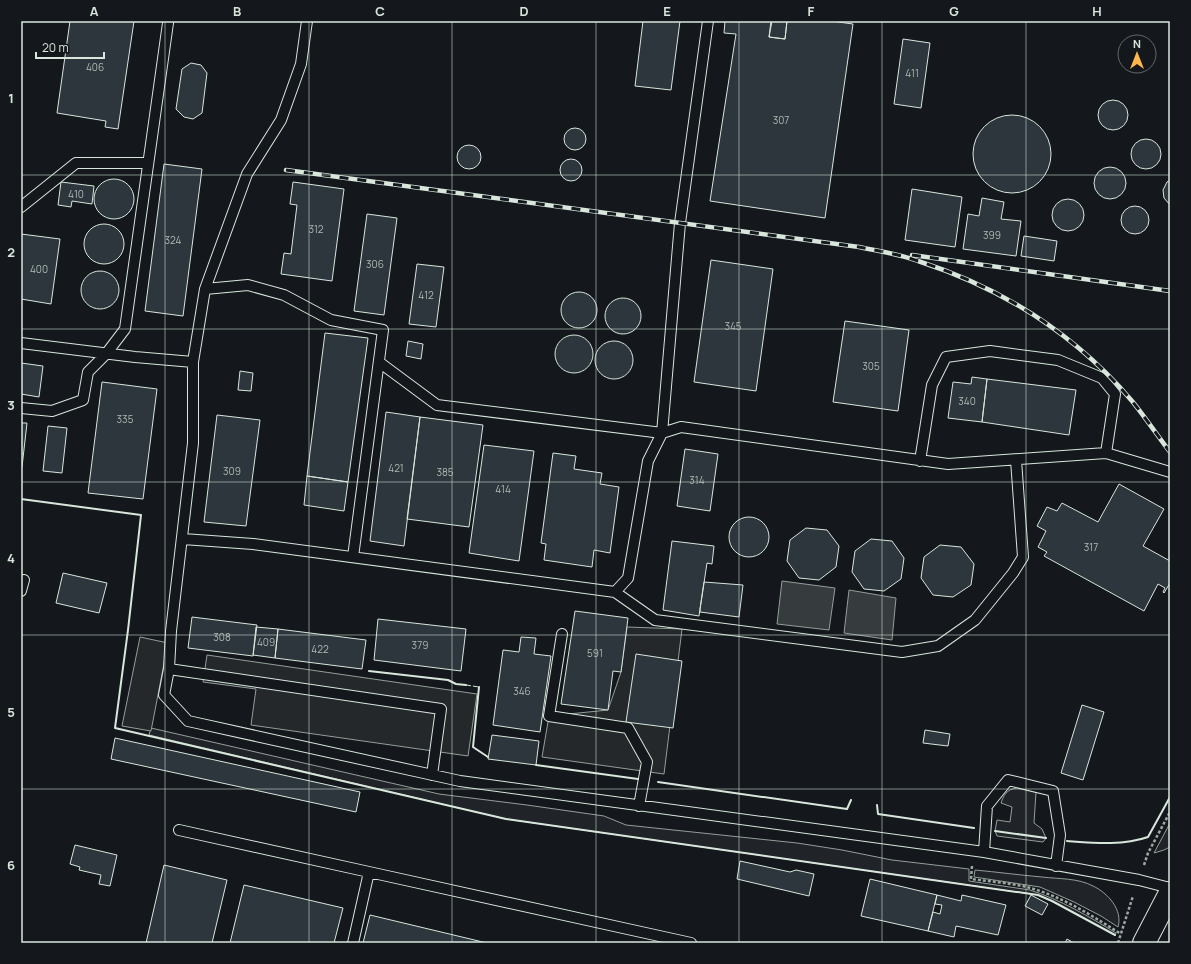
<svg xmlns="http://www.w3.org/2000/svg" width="1191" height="964" viewBox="0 0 1191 964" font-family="Manrope,sans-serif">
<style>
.green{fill:#202428;stroke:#939e99}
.parking{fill:#24282b;stroke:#939e99}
.water{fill:#363b3e;stroke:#939e99}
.building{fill:#2c363c;stroke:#d8e6dc}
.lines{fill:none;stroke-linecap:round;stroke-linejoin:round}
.service-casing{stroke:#d8e6dc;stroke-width:12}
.secondary-casing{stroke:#d8e6dc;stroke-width:24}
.path{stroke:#9da8a2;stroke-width:2.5;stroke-dasharray:3 2;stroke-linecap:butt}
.service{stroke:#14181c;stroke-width:10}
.secondary{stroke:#14181c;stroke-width:22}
.rail-casing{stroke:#d8e6dc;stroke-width:4.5}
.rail{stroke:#14181c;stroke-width:3;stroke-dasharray:9;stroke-linecap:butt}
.fence{stroke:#d8e6dc;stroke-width:1;stroke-dasharray:5 2;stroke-linecap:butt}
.wall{stroke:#d8e6dc;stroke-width:2}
.grid{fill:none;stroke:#d8e6dc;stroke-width:1;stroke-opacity:0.55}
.labels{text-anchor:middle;stroke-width:3;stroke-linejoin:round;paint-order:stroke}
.number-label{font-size:10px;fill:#adbab4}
.neatline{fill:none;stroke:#d8e6dc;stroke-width:1.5}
.grid-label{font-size:13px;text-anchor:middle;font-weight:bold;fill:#d8e6dc}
</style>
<rect width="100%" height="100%" fill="#14181c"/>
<path class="green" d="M 151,728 L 439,794 L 527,805 L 604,816 L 626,825 L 797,843 L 842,850 L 892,860 L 969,869 L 969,881 L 1030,890 C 1061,900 1088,916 1116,933 L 1115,935 L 1052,901 L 1038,895 L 506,819 L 149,735 Z
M 1021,787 L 1036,792 L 1034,823 L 1042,829 L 1046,838 L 1043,842 L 997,836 L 995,831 L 997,820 L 1010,822 L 1012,807 L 1001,803 C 1005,791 1009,789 1021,787 Z
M 1170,823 L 1170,847 L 1164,850 L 1154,853 Z
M 975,870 C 997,872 1019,875 1042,877 C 1059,879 1078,878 1093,886 C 1108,893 1123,910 1118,927 L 1101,916 L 1074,902 L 1040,887 L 974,877 Z"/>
<path class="parking" d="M 627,627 L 682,629 L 664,774 L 542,757 L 549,716 L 608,710 L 621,672 Z
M 140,637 L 168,643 L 151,731 L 122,726 Z
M 207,655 L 477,694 L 468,756 L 251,725 L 256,689 L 203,682 Z"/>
<path class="water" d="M 782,581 L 835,588 L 829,630 L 777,624 Z
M 849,590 L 896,598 L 892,640 L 844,633 Z"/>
<path class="building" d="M 70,21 L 134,21 L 118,129 L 105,127 L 106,121 L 57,113 Z
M 643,21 L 680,21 L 671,90 L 635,86 Z
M 725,21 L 771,21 L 769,37 L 785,39 L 787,21 L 831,21 L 853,24 L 825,218 L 710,201 L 736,34 L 724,33 Z
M 772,21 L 787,21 L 785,39 L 769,37 Z
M 903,39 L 930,43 L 921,108 L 894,104 Z
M 191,63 L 201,65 L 207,73 L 202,113 L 193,119 L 184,117 L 176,109 L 182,69 Z
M1098 115a15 15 0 1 1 30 0a15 15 0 1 1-30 0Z
M973 154a39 39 0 1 1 78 0a39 39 0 1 1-78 0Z
M564 139a11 11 0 1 1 22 0a11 11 0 1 1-22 0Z
M1131 154a15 15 0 1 1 30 0a15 15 0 1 1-30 0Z
M457 157a12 12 0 1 1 24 0a12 12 0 1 1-24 0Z
M560 170a11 11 0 1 1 22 0a11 11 0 1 1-22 0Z
M 164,164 L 202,169 L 183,316 L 145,311 Z
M1094 183a16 16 0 1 1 32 0a16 16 0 1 1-32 0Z
M94 199a20 20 0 1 1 40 0a20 20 0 1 1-40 0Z
M 1170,180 L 1170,205 L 1164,198 L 1163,190 L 1167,182 Z
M 61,182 L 94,186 L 92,204 L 72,201 L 71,207 L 58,205 Z
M 293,182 L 344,189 L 332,281 L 281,274 L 284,253 L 291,254 L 297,205 L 290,204 Z
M 912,189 L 962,197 L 955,247 L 905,240 Z
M 982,198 L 1004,202 L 1001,219 L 1021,221 L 1016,256 L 963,249 L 968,214 L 979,216 Z
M1052 215a16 16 0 1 1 32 0a16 16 0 1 1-32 0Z
M1121 220a14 14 0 1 1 28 0a14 14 0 1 1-28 0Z
M 367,214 L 397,218 L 384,315 L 354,311 Z
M84 244a20 20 0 1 1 40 0a20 20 0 1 1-40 0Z
M 21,234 L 60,239 L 51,304 L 21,299 Z
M 1024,236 L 1057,241 L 1054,261 L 1021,256 Z
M 711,260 L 773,269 L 756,391 L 694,382 Z
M 417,264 L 444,267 L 436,327 L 409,324 Z
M81 290a19 19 0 1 1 38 0a19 19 0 1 1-38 0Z
M561 310a18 18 0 1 1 36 0a18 18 0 1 1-36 0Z
M605 316a18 18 0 1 1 36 0a18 18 0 1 1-36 0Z
M 845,321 L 909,330 L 898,411 L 833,402 Z
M 325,333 L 368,338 L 348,482 L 307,476 Z
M555 354a19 19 0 1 1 38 0a19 19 0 1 1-38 0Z
M 408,341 L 423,344 L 421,359 L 406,356 Z
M595 360a19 19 0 1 1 38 0a19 19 0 1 1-38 0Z
M 21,363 L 43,366 L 39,397 L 21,394 Z
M 240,371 L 253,373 L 251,391 L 238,390 Z
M 972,377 L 987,379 L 982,422 L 948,418 L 953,382 L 971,384 Z
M 987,379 L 1076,390 L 1069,435 L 982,422 Z
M 102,382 L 157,389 L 143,499 L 88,493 Z
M 386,412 L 420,417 L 404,546 L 370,541 Z
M 217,415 L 260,420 L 246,526 L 204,522 Z
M 420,417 L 483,425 L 469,527 L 407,519 Z
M 21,423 L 27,423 L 22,467 L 21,467 Z
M 48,426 L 67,428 L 62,473 L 43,471 Z
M 484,445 L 534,451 L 519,561 L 469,553 Z
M 685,449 L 718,454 L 710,511 L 677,506 Z
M 553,453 L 576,456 L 574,469 L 602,473 L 600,484 L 619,487 L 610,553 L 594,550 L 592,567 L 544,560 L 546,544 L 541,543 Z
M 307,476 L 348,482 L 344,511 L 304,505 Z
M 1119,484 L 1164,509 L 1143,546 L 1170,561 L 1170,583 L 1164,593 L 1163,592 L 1165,588 L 1158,584 L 1144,611 L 1044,556 L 1047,552 L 1038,547 L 1046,531 L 1037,526 L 1047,507 L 1057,511 L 1062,503 L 1098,522 Z
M729 537a20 20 0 1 1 40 0a20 20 0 1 1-40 0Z
M 806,528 L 827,530 L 839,546 L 836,567 L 819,580 L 799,578 L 787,561 L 790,540 Z
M 871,539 L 892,541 L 904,558 L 901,579 L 884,591 L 864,589 L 852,572 L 855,551 Z
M 672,541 L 714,546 L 712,564 L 707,563 L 699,616 L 663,610 Z
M 940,545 L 961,547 L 974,564 L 971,585 L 953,597 L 933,595 L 921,578 L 924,557 Z
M 63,573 L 107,583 L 99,613 L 56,603 Z
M 704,582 L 743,585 L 739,617 L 700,612 L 700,609 Z
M 575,611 L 628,618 L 621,672 L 613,671 L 608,710 L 561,704 Z
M 192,617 L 257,625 L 253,656 L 188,648 Z
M 378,619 L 466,629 L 461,671 L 374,660 Z
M 256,627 L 278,629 L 275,658 L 253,655 Z
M 278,629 L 366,640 L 362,669 L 275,658 Z
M 521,637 L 536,638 L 534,654 L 551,656 L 540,732 L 493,725 L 503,650 L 519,652 Z
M 636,654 L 682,661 L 673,728 L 626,722 Z
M 1082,705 L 1104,712 L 1083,780 L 1061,773 Z
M 925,730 L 950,734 L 948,746 L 923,743 Z
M 492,735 L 539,741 L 536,765 L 488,759 Z
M 115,738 L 360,792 L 356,812 L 111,759 Z
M 75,845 L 117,855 L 110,886 L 99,884 L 101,875 L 79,870 L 80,867 L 70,864 Z
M 740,861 L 790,872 L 796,870 L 814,874 L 809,896 L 737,879 Z
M 164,865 L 227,880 L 212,943 L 146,943 Z
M 870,879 L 937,895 L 928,931 L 861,916 Z
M 244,885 L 343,908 L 334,943 L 230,943 Z
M 937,895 L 961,901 L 962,895 L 1006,905 L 998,935 L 956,926 L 954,937 L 928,931 L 933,912 L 940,914 L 942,905 L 935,904 Z
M 1031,895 L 1048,904 L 1042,915 L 1025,906 Z
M 370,915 L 487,943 L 363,943 Z
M 1067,939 L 1074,943 L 1065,943 Z"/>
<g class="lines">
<defs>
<path id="service" d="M 307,21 L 301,64 L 281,120 L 247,174 L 205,289 L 193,362 L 193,443 L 171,631 L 169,669 L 164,695 L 188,721 L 460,781 L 984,852 L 1139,880 L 1170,888
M 21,207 L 76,163 L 148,163
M 205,289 L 248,285 L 284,295 L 331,320 L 383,330 L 353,557
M 21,343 L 135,357 L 193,362
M 379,362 L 437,405 L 662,433 L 680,223 L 708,21
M 21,408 L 52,411 L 83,400 L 88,372 L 106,354 L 125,329 L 168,23
M 920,461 L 932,385 L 946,357 L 990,351 L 1058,360 L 1102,378 L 1115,394 L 1106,453
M 183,539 L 253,544 L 615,592 L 628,578 L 648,461 L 662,433 L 681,427 L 948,464 L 1106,453 L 1170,472
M 21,591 L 24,580
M 615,592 L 655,620 L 902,652 L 938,646 L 975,620 L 1013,573 L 1023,557 L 1016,460
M 562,634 L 549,716 L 628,728 L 647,762 L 639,806
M 169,669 L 441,709 L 432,775
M 179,830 L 369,872 L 353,943
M 984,852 L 987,806 L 1008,780 L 1053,791 L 1060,835 L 1056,866
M 369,872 L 691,943"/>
<path id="secondary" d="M 1144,943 L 1170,893"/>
</defs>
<use href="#service" class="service-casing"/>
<use href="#secondary" class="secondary-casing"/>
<path class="path" d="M 1144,865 L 1148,853 L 1170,812
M 972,866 L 971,879 C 993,882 1016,883 1037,890 C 1068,900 1094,917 1121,934
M 1118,943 L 1133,896"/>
<use href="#service" class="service"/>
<use href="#secondary" class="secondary"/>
<defs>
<path id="rail" d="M 286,170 L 859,247 C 878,251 899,254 918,261 C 1002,288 1074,333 1132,401 C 1145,417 1157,435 1170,452
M 912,255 L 1170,291"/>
</defs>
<use href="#rail" class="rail-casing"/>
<use href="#rail" class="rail"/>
<path class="fence" d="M 466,685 L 479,687"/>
<path class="wall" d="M 21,499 L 141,515 L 128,630 L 115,728 L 506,819 L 1038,895 L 1052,901 L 1115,935
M 369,671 L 448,680 L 456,684 L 466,685
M 479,687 L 473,747 L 488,757
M 536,765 L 638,779
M 658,782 L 847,809 L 851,800
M 877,805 L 878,814 L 974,828
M 995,831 L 1046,838
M 1067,841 C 1094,843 1122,846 1148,837 L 1170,797"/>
</g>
<path class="grid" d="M 165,21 L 165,943M 309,21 L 309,943M 452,21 L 452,943M 596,21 L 596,943M 739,21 L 739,943M 882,21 L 882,943M 1026,21 L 1026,943M 21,175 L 1170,175M 21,329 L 1170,329M 21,482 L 1170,482M 21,635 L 1170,635M 21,789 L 1170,789"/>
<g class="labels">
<g class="number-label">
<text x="95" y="71">406</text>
<text x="912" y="77">411</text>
<text x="781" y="124">307</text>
<text x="76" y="198">410</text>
<text x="316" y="233">312</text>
<text x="992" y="239">399</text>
<text x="173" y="244">324</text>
<text x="375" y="268">306</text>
<text x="39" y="273">400</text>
<text x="426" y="299">412</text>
<text x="733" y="330">345</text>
<text x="871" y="370">305</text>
<text x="967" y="405">340</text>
<text x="125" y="423">335</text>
<text x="396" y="472">421</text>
<text x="232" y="475">309</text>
<text x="445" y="476">385</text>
<text x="697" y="484">314</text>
<text x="503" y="493">414</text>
<text x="1091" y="551">317</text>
<text x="222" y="641">308</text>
<text x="266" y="646">409</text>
<text x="420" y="649">379</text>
<text x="320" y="653">422</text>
<text x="595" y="657">591</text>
<text x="522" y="695">346</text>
</g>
</g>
<rect width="1191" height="964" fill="none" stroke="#14181c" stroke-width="44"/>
<g transform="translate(1137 54)"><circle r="19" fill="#14181c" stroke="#626a69"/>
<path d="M0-3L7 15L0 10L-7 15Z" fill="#ffb74d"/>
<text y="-6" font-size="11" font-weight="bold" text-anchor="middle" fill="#d8e6dc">N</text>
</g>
<path d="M36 52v6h68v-6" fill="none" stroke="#d8e6dc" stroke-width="2"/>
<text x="42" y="52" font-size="12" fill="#d8e6dc" stroke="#14181c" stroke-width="3" paint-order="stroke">20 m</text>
<rect x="22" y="22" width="1147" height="920" class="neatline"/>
<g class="grid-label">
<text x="94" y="16">A</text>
<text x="237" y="16">B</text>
<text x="380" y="16">C</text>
<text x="524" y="16">D</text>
<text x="667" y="16">E</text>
<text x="811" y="16">F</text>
<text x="954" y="16">G</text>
<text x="1097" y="16">H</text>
<text x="11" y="103">1</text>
<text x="11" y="257">2</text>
<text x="11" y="410">3</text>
<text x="11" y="563">4</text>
<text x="11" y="717">5</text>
<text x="11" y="870">6</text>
</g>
</svg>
